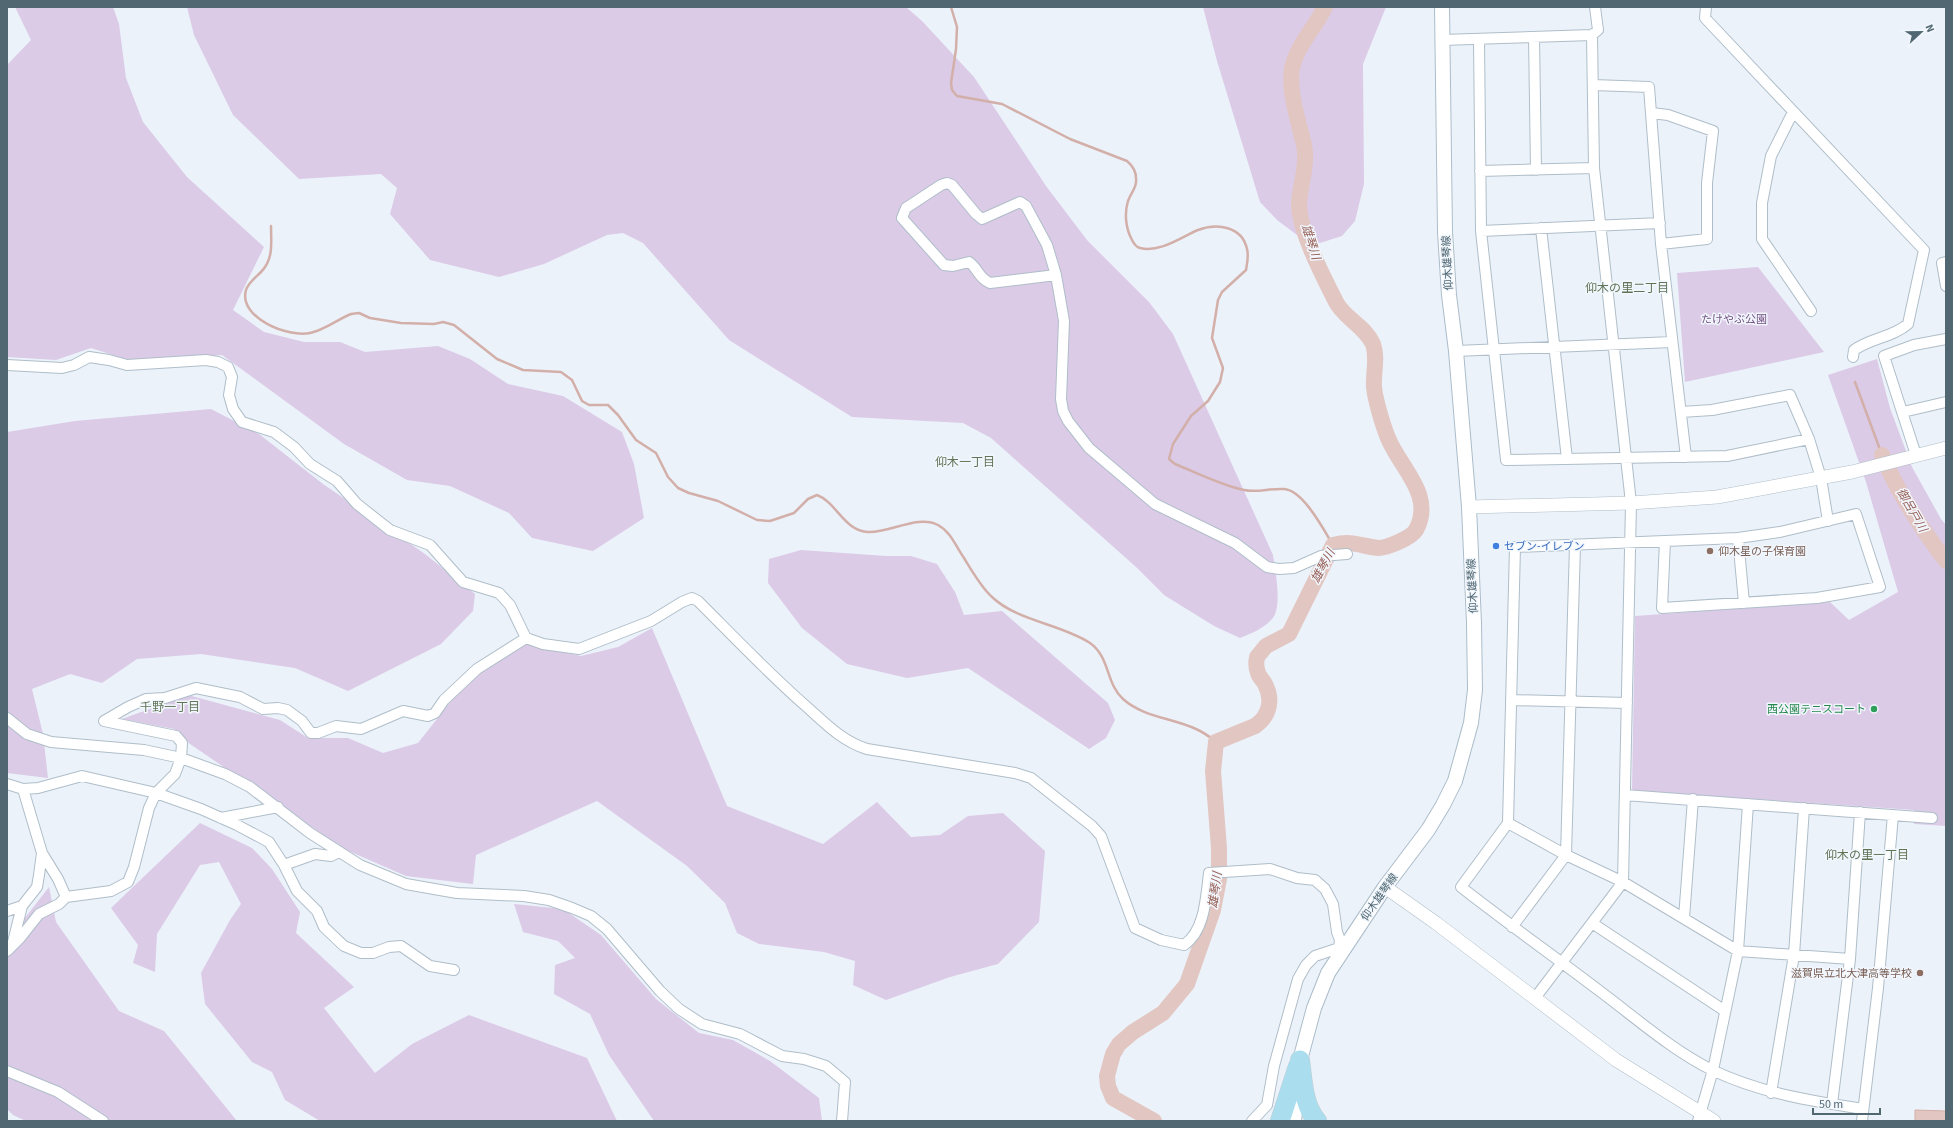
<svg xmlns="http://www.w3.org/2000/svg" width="1953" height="1128" viewBox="0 0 1953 1128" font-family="'Source Sans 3','Noto Sans JP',sans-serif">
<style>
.green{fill:#dbcbe7}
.water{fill:#e2c6c2;stroke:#d3afa9}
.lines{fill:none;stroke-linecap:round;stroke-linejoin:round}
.stream{stroke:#d3afa9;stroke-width:2.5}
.river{stroke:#e2c6c2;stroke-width:16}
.minor-casing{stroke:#afbec9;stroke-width:12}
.tertiary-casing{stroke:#afbec9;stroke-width:14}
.secondary-casing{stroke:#abbdca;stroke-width:16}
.motorway-casing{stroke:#c7cfd2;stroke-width:20}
.minor{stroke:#fff;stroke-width:10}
.tertiary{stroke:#fff;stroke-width:13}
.secondary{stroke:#fff;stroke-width:14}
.motorway{stroke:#aadded;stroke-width:19}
.shop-dot{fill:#3f7fe0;stroke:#f2f7fd;stroke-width:1.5}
.education-dot{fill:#8d6e63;stroke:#f2f7fd;stroke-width:1.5}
.leisure-dot{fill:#2e9e5b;stroke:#f2f7fd;stroke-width:1.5}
.labels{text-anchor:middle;stroke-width:3;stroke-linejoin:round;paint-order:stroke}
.street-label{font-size:11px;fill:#516873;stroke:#f2f7fd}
.park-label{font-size:11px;fill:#735183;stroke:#f2f7fd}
.shop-label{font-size:11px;fill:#366cbe;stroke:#f2f7fd;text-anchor:start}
.education-label{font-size:11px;fill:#785e54;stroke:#f2f7fd;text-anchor:start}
.leisure-label{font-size:11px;fill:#27864d;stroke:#f2f7fd;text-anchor:end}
.water-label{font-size:12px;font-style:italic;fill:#976158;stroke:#f2f7fd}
.neighbourhood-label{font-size:12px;fill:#617457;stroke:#f2f7fd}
</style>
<rect width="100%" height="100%" fill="#ecf2fa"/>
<path class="green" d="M 15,7 L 113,7 L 119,24 L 126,78 L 143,122 L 187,177 L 264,247 L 233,310 L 264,332 L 304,342 L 340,342 L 365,352 L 438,346 L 470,359 L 508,384 L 563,396 L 622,432 L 634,464 L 644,518 L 593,551 L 532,538 L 509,513 L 450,486 L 407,480 L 344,444 L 222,355 L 132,361 L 91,348 L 56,360 L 7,357 L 7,65 L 31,40 Z
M 187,7 L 906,7 L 922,21 L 974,77 L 1046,186 L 1087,240 L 1149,302 L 1173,334 L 1273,555 C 1275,570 1283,607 1272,619 C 1263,629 1252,633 1240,638 L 1214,626 L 1164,595 L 1136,567 L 991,438 L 963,423 L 852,417 L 729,340 L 643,243 L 623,233 L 607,235 L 544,264 L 499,277 L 430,260 L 390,214 L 397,188 L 381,174 L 299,179 L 233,115 L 194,35 Z
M 1203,7 L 1386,7 L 1363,64 L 1364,184 L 1355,221 L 1342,236 L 1320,243 L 1301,238 L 1277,220 L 1260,202 L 1217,61 Z
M 1758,267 L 1824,352 L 1685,382 L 1677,273 Z
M 1877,359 L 1890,408 L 1912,467 L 1941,519 L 1946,525 L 1946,826 L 1914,824 L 1914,810 L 1635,791 L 1632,789 L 1635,616 L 1830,602 L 1849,620 L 1898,592 L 1866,482 L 1828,375 Z
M 211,409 L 259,434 L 323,484 L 425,554 L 475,594 L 473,611 L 441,644 L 348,691 L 295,668 L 201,654 L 137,659 L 102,683 L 70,674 L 32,689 L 43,734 L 48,778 L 7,773 L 7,432 L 75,421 Z
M 801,550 L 886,556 L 911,556 L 937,564 L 955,592 L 964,615 L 1002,611 L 1108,703 L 1115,720 L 1106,738 L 1089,749 L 968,668 L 907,678 L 847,664 L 802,628 L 768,583 L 769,559 Z
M 652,628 L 727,806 L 823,844 L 877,802 L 911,837 L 940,835 L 968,816 L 1003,813 L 1045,851 L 1039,922 L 998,964 L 950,977 L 886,1000 L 853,985 L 855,961 L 824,952 L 759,944 L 737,933 L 725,903 L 687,866 L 597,801 L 476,855 L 473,884 L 406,876 L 344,849 L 190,744 L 174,729 L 122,719 L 188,695 L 280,720 L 308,738 L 348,738 L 383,753 L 418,743 L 474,672 L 522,643 L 581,656 L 618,647 Z
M 200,823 L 252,848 L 272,869 L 300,912 L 296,933 L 354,987 L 324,1008 L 375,1073 L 412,1044 L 469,1015 L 587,1058 L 617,1121 L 320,1121 L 285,1100 L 272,1072 L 252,1062 L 205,1004 L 201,973 L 230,920 L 241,904 L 219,862 L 200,865 L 157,934 L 155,972 L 133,963 L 138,945 L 111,908 Z
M 49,887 L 56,922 L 119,1011 L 164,1031 L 237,1121 L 26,1121 L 13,1115 L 7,1109 L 7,941 Z
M 514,904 L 563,909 L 601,935 L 656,999 L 699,1033 L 733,1040 L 770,1061 L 819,1098 L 822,1121 L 654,1121 L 609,1055 L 590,1014 L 554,994 L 555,965 L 575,958 L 558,941 L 523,932 Z"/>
<path class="water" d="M 1915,1110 L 1946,1111 L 1946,1121 L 1915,1121 Z"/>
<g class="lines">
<path class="stream" d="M 951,7 L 957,27 L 956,49 L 951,83 L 952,90 L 957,96 L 1002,104 L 1070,139 L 1127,161 C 1133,166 1137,173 1136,182 C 1136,188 1130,195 1128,201 C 1124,214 1126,229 1132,240 C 1134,244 1136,247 1140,248 C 1160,253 1181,237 1198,230 C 1217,223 1242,226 1247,249 C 1249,255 1247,264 1246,270 L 1222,292 L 1218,300 L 1212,338 L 1223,368 L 1220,382 L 1208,401 L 1191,416 L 1173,444 L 1169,459 L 1175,464 C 1195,472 1223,486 1244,490 C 1257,493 1270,488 1284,489 C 1303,490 1324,530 1333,545
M 271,226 C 271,242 274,259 261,272 C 256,277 248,283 246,290 C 238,318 289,338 310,333 C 325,330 338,319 351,314 L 359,313 L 370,318 L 401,323 L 434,324 L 443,322 L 454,325 L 497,359 L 523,370 L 561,372 L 572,380 L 582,401 L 589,405 L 608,405 L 618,415 L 636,440 L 656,453 L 668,477 L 678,488 L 689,493 L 718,501 L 757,520 L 770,521 L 794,513 L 808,499 L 817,495 C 836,502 844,530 867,532 C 888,534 918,514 938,525 C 951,532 956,547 964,558 C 972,571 981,587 992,597 C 1017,621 1061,624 1090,643 C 1110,657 1106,684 1123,699 C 1143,717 1172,718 1196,729 C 1203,732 1210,737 1216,742
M 1855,382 L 1882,455"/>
<path class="river" d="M 1882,455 C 1899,495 1920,527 1946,561
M 1154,1121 L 1113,1098 L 1108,1086 L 1107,1076 L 1113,1054 L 1119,1044 L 1133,1032 L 1163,1013 L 1187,984 L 1213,910 L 1219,879 L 1219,848 L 1213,771 L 1216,742 L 1255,726 C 1270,716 1273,699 1265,684 C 1263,680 1259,677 1258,673 C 1256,668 1256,662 1257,657 L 1266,646 L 1289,634 L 1333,545 C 1353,540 1360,546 1378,548 C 1387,548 1411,538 1416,530 C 1435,495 1400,468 1388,438 C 1383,426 1375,399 1374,387 C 1373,372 1378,359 1373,344 C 1365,326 1344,318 1336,302 C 1324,278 1299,231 1299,204 C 1300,184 1308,166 1304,145 C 1299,123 1288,91 1292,68 C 1297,45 1315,28 1325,7"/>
<defs>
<path id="minor" d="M 1706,7 L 1705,18 L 1924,250 L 1908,324 C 1893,337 1871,338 1854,350 L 1853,357
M 1534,37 L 1536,170
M 1479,39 L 1481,231 L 1506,460 L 1727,456 L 1809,439
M 1442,40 L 1592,35 L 1598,30 L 1595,7
M 1593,85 L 1649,87 L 1661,244 L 1686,457
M 1793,112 L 1771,156 L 1762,203 L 1762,239 L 1811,311
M 1652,113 L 1668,115 L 1713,131 L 1707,183 L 1707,239 L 1661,244
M 1480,171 L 1594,168
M 947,183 L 952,185 L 976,214 L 982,219 L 1020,202 L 1026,206 L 1047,245 L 1056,275 L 990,283 C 977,277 979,269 969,262 L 953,266 L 944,265 L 902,218 L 906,208 L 941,185 Z
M 1541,228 L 1567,459
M 1481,231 L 1660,223
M 1946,262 L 1942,263 L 1946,286
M 1056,275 L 1064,321 L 1061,399 L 1063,411 L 1068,421 L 1089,448 L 1155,504 L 1235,543 L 1267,567 L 1279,569 L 1294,568 L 1321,556 L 1347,554
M 1456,351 L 1672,342
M 7,365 L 62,368 L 74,365 L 89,357 L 109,360 L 127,365 L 206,360 L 218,362 L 228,367 L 232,377 L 229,395 L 233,409 L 242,422 L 274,432 L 294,447 L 310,464 L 337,481 L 357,504 L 390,530 L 430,545 L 463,582 L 499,593 L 510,605 L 526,638 L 543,644 L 579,649 L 651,621 L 682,602 L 692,598 L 698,601 C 734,637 769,674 807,707 C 826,724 842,741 867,749 L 1015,773 L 1031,778 L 1092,826 L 1101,836 L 1135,928 L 1161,940 L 1184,945 C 1205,931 1206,897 1209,873 L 1270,869 L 1297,878 L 1315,880 L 1325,889 L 1333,904 L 1337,932 L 1340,940 L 1339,948
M 1681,412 L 1712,410 L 1790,395 L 1809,439 L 1821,478 L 1828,521
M 1903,412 L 1946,402
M 1916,455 L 1884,356 L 1914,345 L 1946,339
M 1738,538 L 1744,603
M 1665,541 L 1662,608 L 1817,598 L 1880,587 L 1856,514 L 1780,532 L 1738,538 L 1515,547 L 1508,823 L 1461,887 C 1507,923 1555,957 1601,992 C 1637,1019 1672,1050 1712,1070 C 1760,1093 1811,1101 1863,1109
M 1511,700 L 1627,703
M 7,718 L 27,734 L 51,742 L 144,750 L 181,758 L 225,774 L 250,787 L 310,833 L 360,865 L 406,884 L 457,893 L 524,896 L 549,900 L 572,908 L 591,916 L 607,929 L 660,991 L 679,1009 L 702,1024 L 740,1034 L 782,1056 L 804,1059 L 826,1066 L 845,1082 L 842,1121
M 7,784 L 23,789 L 38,788 L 82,776 L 156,793 L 201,809 L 237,825 L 269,842 L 284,865 L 297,891 L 317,911 L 324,927 L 344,946 L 361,953 L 373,953 L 389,947 L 401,946 L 430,966 L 454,970
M 1625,795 L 1932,818
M 221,818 L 278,807
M 1508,823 L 1566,855 L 1623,882 L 1738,951 L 1850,959
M 42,853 L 58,879 L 66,897
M 284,865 L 315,854 L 331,856 L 339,852
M 7,911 L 22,906 L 37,887 L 39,875 L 42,853 L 23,789
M 1684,918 L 1693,799
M 1592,923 L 1725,1011
M 1512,927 L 1566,855 L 1575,545
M 12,946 L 22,906
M 7,951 L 20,938 L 39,914 L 59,904 L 66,897 L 111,891 L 128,882 L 134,867 L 149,808 L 156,793 L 175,774 L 181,758 L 182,743 L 176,736 L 104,721 L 128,707 L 146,699 L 165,698 L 196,688 L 240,697 L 263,709 L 278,708 L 287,710 L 302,721 L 311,733 L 318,733 L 336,726 L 361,729 L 403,711 L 428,716 L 435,713 L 444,700 L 477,669 L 526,638
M 1535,998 L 1623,882 L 1631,503 L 1594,168 L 1592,35
M 7,1071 L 58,1092 L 103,1121
M 1771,1093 L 1794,955 L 1804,808
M 1832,1104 L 1850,959 L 1860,812
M 1252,1121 L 1267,1105 L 1274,1066 L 1298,979 L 1306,965 L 1315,956 L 1339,948
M 1698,1121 L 1713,1070 L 1738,951 L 1748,804
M 1862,1121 L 1878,988 L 1893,815"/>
<path id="tertiary" d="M 1469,507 L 1631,503 L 1717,497 L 1852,472 L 1946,448
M 1385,887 L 1436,923 L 1616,1060 L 1714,1121"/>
<path id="secondary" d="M 1294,1121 L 1300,1060 L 1314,1008 L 1328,973 L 1385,887 L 1428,830 L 1443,805 L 1455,781 L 1471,723 L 1475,690 L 1474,623 L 1469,507 L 1456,351 L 1449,295 L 1445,232 L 1442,7"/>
<path id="motorway" d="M 1300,1060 C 1303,1081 1303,1105 1317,1121
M 1280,1121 L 1298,1066"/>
</defs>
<use href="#minor" class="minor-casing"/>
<use href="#tertiary" class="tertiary-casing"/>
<use href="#secondary" class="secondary-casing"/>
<use href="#motorway" class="motorway-casing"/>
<use href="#minor" class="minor"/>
<use href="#tertiary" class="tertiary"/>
<use href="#secondary" class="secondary"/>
<use href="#motorway" class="motorway"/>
</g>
<circle class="shop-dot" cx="1496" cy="546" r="4"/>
<g class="education-dot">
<circle cx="1710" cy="551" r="4"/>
<circle cx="1920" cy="973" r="4"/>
</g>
<circle class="leisure-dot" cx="1874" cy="709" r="4"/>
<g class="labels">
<g class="street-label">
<text transform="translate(1447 263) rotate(-93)" y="4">仰木雄琴線</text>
<text transform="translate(1472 586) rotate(-93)" y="4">仰木雄琴線</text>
<text transform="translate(1379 897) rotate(-55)" y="4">仰木雄琴線</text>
</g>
<g class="park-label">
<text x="1734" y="323">たけやぶ公園</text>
</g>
<g class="shop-label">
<text x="1504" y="550">セブン-イレブン</text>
</g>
<g class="education-label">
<text x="1718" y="555">仰木星の子保育園</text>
<text x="1912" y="977" text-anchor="end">滋賀県立北大津高等学校</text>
</g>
<g class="leisure-label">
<text x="1866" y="713">西公園テニスコート</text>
</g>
<g class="water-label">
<text transform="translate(1311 242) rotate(72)" y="4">雄琴川</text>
<text transform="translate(1912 510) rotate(60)" y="4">御呂戸川</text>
<text transform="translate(1323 566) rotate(-62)" y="4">雄琴川</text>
<text transform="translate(1215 890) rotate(-82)" y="4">雄琴川</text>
</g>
<g class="neighbourhood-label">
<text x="1627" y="292">仰木の里二丁目</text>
<text x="965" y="466">仰木一丁目</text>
<text x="170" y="711">千野一丁目</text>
<text x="1867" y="859">仰木の里一丁目</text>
</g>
</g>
<rect width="1953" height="1128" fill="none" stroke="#516873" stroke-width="16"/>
<g transform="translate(1921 32) rotate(68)" stroke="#f2f7fd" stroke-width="3" paint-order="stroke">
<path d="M0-3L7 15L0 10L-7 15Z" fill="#516873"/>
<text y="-6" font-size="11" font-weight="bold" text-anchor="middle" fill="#516873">N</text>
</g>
<path d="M1813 1108v6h67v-6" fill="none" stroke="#516873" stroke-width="2"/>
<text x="1819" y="1108" font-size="12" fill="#516873" stroke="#f2f7fd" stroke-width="3" paint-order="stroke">50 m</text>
</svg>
